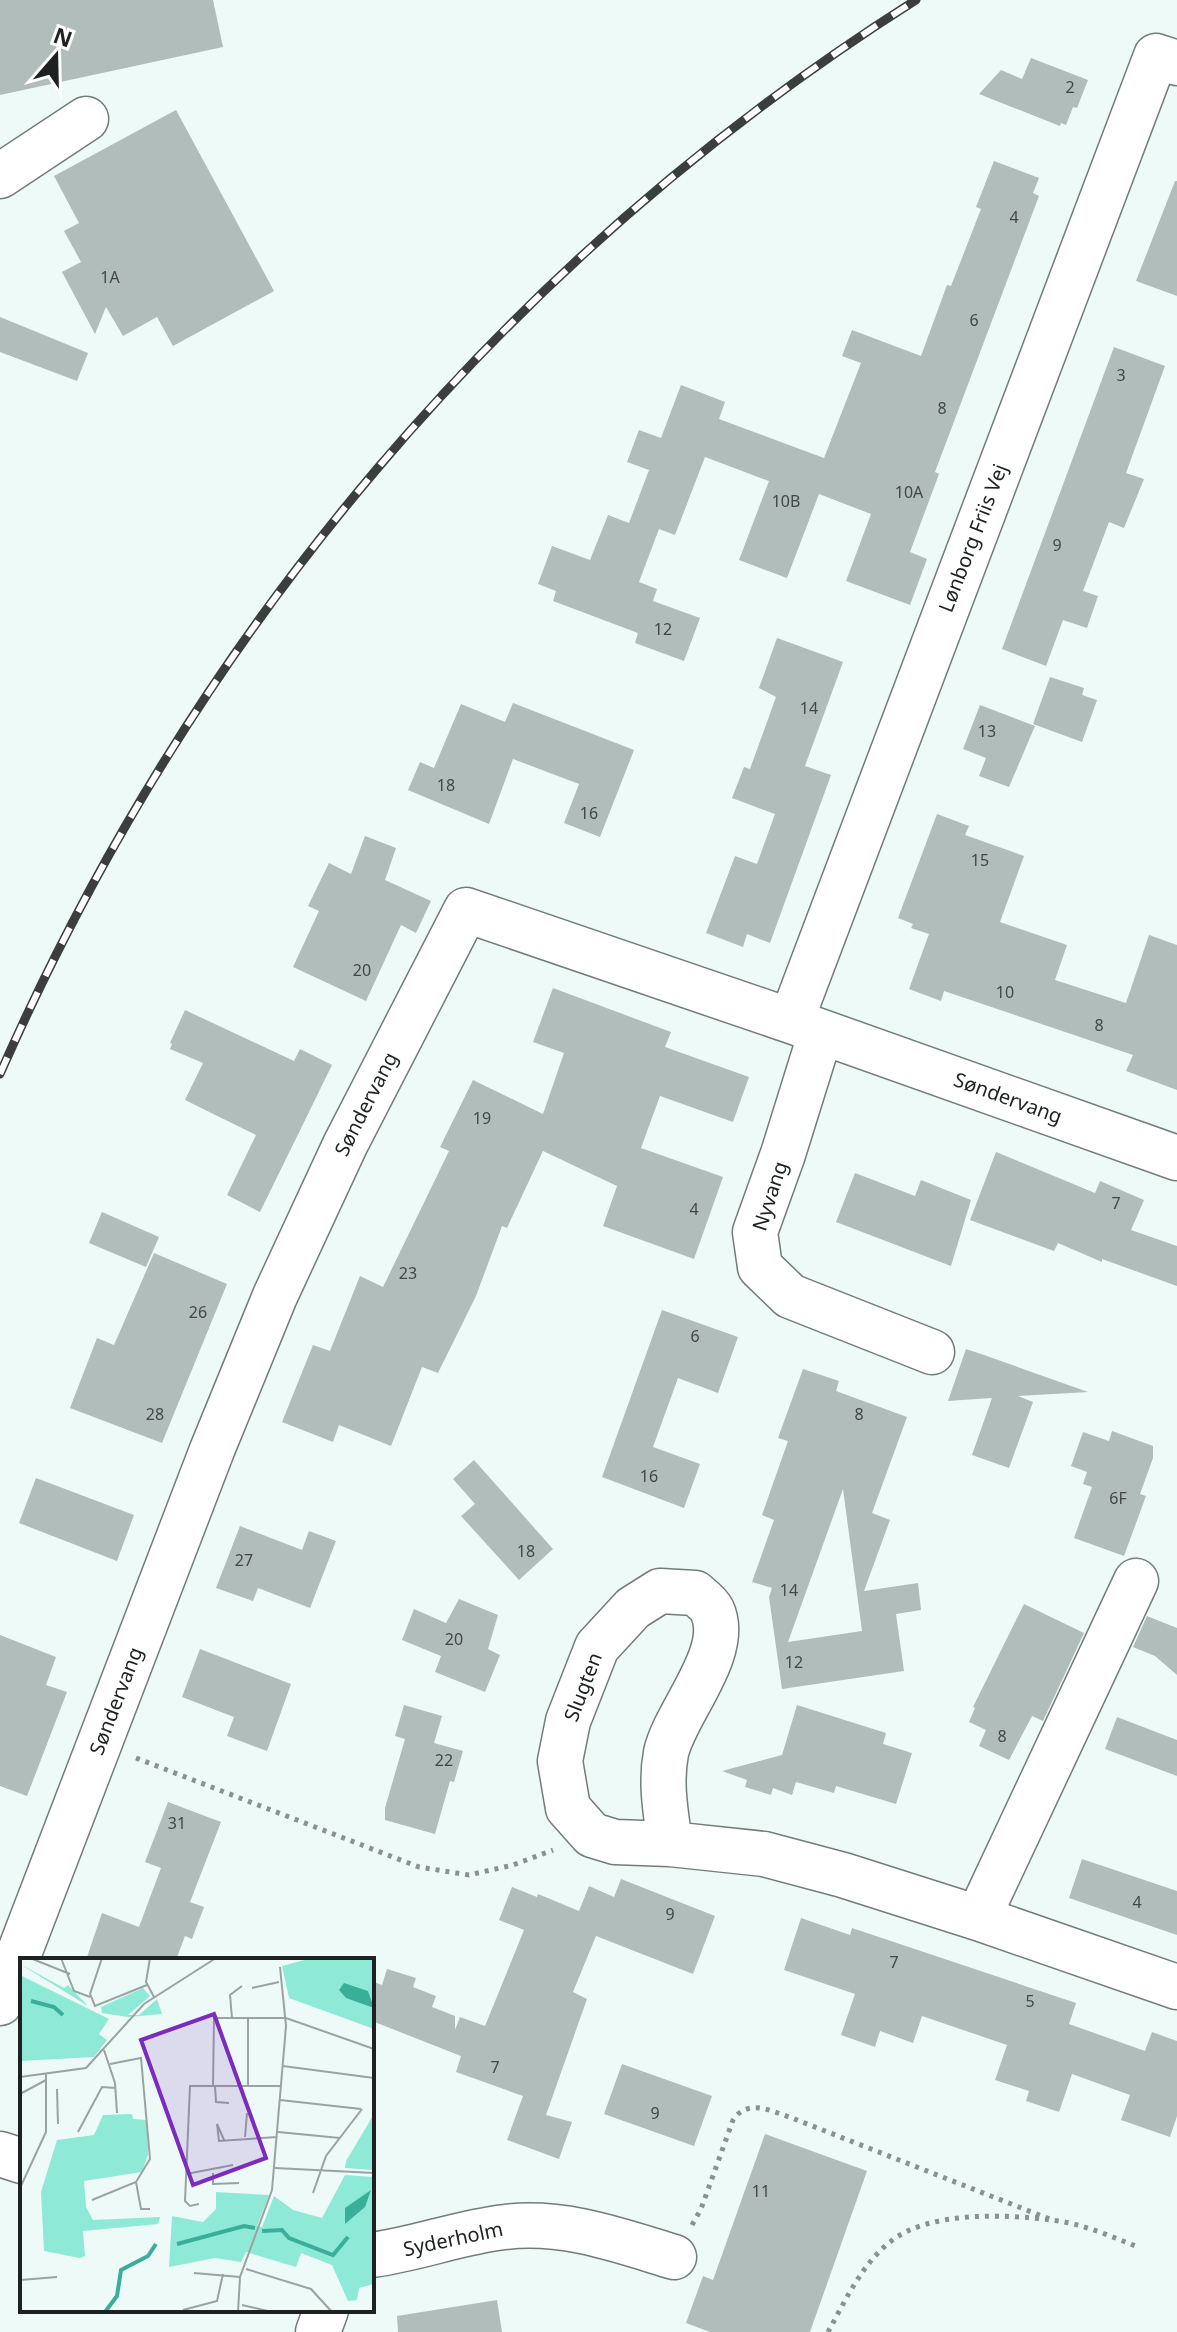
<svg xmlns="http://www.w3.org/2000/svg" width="1177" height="2332" viewBox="0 0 1177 2332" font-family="'Noto Sans',sans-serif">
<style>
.building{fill:#b1bdba;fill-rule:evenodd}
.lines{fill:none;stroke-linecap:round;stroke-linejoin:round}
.minor-casing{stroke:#727d7a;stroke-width:47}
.path{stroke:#8a9290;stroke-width:5;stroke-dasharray:4 6;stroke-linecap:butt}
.minor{stroke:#fff;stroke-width:44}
.rail-casing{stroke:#3a3f3e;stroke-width:9}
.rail{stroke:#fff;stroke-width:6;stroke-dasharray:18;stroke-linecap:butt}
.labels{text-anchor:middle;stroke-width:6;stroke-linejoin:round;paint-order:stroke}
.number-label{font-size:16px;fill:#424846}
.street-label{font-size:20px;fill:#1d2120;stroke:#fff}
.inset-river{fill:none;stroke:#39af9a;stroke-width:4}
.inset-road{fill:none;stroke:#9aa3a1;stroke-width:2}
.view{fill:#7b2cbf;fill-opacity:0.15;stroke:#7b2cbf;stroke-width:4}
.inset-edge{fill:none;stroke:#1d2120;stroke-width:4}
</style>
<rect width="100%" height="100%" fill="#eefaf7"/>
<path class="building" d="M 0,0 L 213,0 L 223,47 L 0,95 Z
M 1031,58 L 1088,80 L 1077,108 L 1073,107 L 1066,125 L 1061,123 L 1060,126 L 979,94 L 1001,70 L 1022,79 Z
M 176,110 L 274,291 L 173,346 L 157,317 L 123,336 L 106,307 L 95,334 L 62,272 L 81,262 L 64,231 L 79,223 L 54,176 Z
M 994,161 L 1039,178 L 1033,193 L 1039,196 L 935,472 L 939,474 L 910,552 L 927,559 L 910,605 L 846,581 L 871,514 L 819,494 L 787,578 L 739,560 L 769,481 L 705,457 L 675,535 L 659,529 L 639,582 L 657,589 L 653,601 L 700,618 L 684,661 L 635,643 L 638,633 L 553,601 L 556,591 L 538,584 L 552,546 L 590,560 L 608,515 L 629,523 L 649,470 L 627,462 L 639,430 L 661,438 L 681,385 L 725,402 L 719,419 L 824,458 L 861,363 L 842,356 L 852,330 L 921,356 L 947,285 L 951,286 L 981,209 L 976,207 Z
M 1175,181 L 1177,181 L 1177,296 L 1136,281 Z
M 0,317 L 88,353 L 77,381 L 0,352 Z
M 1114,347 L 1165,366 L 1126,473 L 1144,479 L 1124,528 L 1109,522 L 1083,591 L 1098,596 L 1087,628 L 1063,620 L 1046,666 L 1002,649 Z
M 777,638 L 843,662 L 805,766 L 831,775 L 770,943 L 747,934 L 743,947 L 706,933 L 735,856 L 757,864 L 775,814 L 732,798 L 744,767 L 750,769 L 776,697 L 759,688 Z
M 1050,677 L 1084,688 L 1082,695 L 1097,700 L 1082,742 L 1033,724 Z
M 513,703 L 634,750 L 600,837 L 564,823 L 579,784 L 513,759 L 489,824 L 408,790 L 420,762 L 434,768 L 461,704 L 505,722 Z
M 980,705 L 1035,726 L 1009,787 L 979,776 L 986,758 L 963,749 Z
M 937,814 L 969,826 L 965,835 L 1024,856 L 1000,922 L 1067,945 L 1055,980 L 1126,1003 L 1149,935 L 1177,945 L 1177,1090 L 1126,1071 L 1133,1055 L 944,991 L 941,1001 L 909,989 L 929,934 L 911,928 L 913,924 L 898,918 Z
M 365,836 L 396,848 L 385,880 L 431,901 L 416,933 L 401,925 L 366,1001 L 293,967 L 319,911 L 308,906 L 329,863 L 351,874 Z
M 553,988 L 671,1032 L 665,1047 L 749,1077 L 733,1122 L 660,1096 L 641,1148 L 723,1177 L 694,1259 L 603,1226 L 617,1186 L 543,1151 L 507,1228 L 502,1226 L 476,1296 L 438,1373 L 422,1367 L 391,1446 L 339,1425 L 333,1442 L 282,1422 L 313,1345 L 330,1351 L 360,1276 L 383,1287 L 449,1151 L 440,1147 L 473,1080 L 543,1114 L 564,1053 L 533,1042 Z
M 185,1010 L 294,1061 L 300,1049 L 332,1065 L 260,1212 L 227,1195 L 256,1135 L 185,1100 L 203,1063 L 170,1049 L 172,1044 L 170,1043 Z
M 996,1152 L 1095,1193 L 1100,1181 L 1144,1200 L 1131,1230 L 1177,1246 L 1177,1286 L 1102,1259 L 1102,1262 L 1058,1243 L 1054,1251 L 970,1220 Z
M 855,1173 L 915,1196 L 921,1180 L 971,1200 L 951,1266 L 836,1222 Z
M 102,1212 L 159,1237 L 146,1267 L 89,1243 Z
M 154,1253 L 227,1284 L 162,1443 L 70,1408 L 97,1338 L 114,1345 Z
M 662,1310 L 738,1337 L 718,1393 L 678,1378 L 653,1447 L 700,1464 L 684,1508 L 602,1477 Z
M 966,1349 L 984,1355 L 1088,1392 L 1018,1396 L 1033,1402 L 1009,1468 L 972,1455 L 992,1398 L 948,1401 Z
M 803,1369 L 839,1381 L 836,1391 L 907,1417 L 872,1513 L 890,1520 L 864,1591 L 918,1583 L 921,1610 L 896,1614 L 904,1671 L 782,1689 L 769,1597 L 772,1588 L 752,1582 L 774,1520 L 762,1515 L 788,1441 L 778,1438 ZM 843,1489 L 862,1631 L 788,1642 Z
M 1112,1431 L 1153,1446 L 1153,1458 L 1140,1494 L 1146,1496 L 1124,1556 L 1074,1538 L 1092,1487 L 1083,1484 L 1087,1472 L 1071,1466 L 1083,1432 L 1109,1441 Z
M 474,1460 L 553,1549 L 519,1580 L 461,1516 L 475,1504 L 453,1479 Z
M 36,1478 L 134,1515 L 117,1561 L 19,1523 Z
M 240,1526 L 302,1550 L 309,1531 L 336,1541 L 310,1608 L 258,1588 L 253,1601 L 216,1588 Z
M 459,1599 L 498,1615 L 488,1649 L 500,1655 L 485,1692 L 435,1672 L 441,1656 L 402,1640 L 414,1609 L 446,1623 Z
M 1024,1604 L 1084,1633 L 1043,1721 L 1032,1716 L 1009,1760 L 979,1746 L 986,1730 L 969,1722 L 975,1708 L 973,1707 Z
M 1147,1616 L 1177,1628 L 1177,1675 L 1155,1656 L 1133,1647 Z
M 0,1635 L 56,1657 L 46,1685 L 67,1692 L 27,1796 L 0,1786 Z
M 200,1649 L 291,1684 L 267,1751 L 227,1736 L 234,1717 L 182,1697 Z
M 404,1705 L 442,1716 L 434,1743 L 463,1751 L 454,1782 L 450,1781 L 435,1834 L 385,1820 L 385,1808 L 405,1739 L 395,1736 Z
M 797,1705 L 886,1733 L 883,1744 L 912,1753 L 896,1804 L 836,1786 L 834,1793 L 796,1782 L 792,1795 L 773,1788 L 771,1795 L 745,1787 L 747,1780 L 722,1771 L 782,1755 Z
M 1117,1717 L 1177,1740 L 1177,1776 L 1105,1749 Z
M 168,1802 L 221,1822 L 190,1902 L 204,1907 L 192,1939 L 185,1936 L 176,1960 L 86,1960 L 102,1913 L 139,1927 L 161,1868 L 145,1862 Z
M 1082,1859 L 1177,1891 L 1177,1935 L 1069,1898 Z
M 621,1879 L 715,1916 L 693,1974 L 596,1936 L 573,1992 L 587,1999 L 546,2115 L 572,2122 L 559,2159 L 507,2140 L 523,2096 L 456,2072 L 461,2056 L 372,2021 L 372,1981 L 382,1985 L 387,1969 L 416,1978 L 413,1987 L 436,1996 L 432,2007 L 455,2016 L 455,2030 L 460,2017 L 485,2026 L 524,1930 L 499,1920 L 512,1887 L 537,1897 L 538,1894 L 579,1911 L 589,1886 L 614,1897 Z
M 801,1918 L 850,1935 L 852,1928 L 1076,2003 L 1069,2024 L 1145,2051 L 1152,2032 L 1177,2041 L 1177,2116 L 1170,2137 L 1121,2120 L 1130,2095 L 1072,2074 L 1059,2112 L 1026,2101 L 1029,2091 L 995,2080 L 1007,2045 L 922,2016 L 913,2043 L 880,2031 L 875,2047 L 841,2035 L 855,1994 L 784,1970 Z
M 622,2064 L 712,2096 L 694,2146 L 604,2114 Z
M 765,2134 L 867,2171 L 810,2332 L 710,2332 L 686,2323 L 703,2276 L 713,2280 Z
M 497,2300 L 502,2332 L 398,2332 L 397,2316 Z"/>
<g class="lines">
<defs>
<path id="minor" d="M 0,176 L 86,119
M 791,1021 L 1156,56 L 1177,63
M 821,1032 L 783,1154 L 755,1232 L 760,1267 L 790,1296 L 932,1352
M 670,1844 C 666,1813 660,1784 666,1753 C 675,1712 732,1652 712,1610 C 709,1604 701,1598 695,1593 L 660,1591 L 633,1608 L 597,1647 L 568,1721 L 560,1761 L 568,1808 L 592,1835 L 615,1842 L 670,1844 L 764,1854 L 843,1875 L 978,1918 L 1177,1987
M 978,1918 L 1136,1581
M 0,2003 L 212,1450 L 275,1296 L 345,1145 L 466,910 L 791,1021 L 1177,1158
M 0,2154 L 22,2161
M 372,2255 C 417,2249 460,2232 505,2227 C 564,2220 618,2240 674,2257
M 318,2332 L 326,2310"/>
</defs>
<use href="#minor" class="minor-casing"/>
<path class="path" d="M 136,1758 L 419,1867 L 469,1875 L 513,1865 L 553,1850
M 692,2225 L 701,2209 L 733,2120 C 748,2098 771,2111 792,2118 L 1052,2220
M 828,2332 C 845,2301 862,2264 890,2242 C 928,2211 1004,2214 1051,2220 C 1081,2223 1110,2236 1138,2247"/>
<use href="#minor" class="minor"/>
<defs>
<path id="rail" d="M 0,1074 C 194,632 508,258 916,0"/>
</defs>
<use href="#rail" class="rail-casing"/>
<use href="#rail" class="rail"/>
</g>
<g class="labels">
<g class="number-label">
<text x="1070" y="93">2</text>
<text x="1014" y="223">4</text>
<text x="110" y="283">1A</text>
<text x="974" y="326">6</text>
<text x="1121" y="381">3</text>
<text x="942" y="414">8</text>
<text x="909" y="498">10A</text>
<text x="786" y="507">10B</text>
<text x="1057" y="551">9</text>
<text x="663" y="635">12</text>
<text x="809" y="714">14</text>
<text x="987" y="737">13</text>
<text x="446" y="791">18</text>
<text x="589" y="819">16</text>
<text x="980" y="866">15</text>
<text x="362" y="976">20</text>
<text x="1005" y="998">10</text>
<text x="1099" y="1031">8</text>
<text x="482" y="1124">19</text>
<text x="1116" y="1209">7</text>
<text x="694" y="1215">4</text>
<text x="408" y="1279">23</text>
<text x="198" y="1318">26</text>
<text x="695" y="1342">6</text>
<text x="155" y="1420">28</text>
<text x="859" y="1420">8</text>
<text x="649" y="1482">16</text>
<text x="1118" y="1504">6F</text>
<text x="526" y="1557">18</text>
<text x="244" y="1566">27</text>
<text x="789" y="1596">14</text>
<text x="454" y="1645">20</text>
<text x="794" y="1668">12</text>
<text x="1002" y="1742">8</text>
<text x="444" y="1766">22</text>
<text x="177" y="1829">31</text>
<text x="1137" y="1908">4</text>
<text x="670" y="1920">9</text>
<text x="894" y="1968">7</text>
<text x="1030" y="2007">5</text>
<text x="495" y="2073">7</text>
<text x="655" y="2119">9</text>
<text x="761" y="2197">11</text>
</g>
<g class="street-label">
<text transform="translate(973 538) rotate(-69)" y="7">Lønborg Friis Vej</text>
<text transform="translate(1008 1098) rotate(20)" y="7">Søndervang</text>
<text transform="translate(366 1104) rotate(-63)" y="7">Søndervang</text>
<text transform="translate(770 1196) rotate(-72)" y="7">Nyvang</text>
<text transform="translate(583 1687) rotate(-69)" y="7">Slugten</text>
<text transform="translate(116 1701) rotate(-69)" y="7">Søndervang</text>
<text transform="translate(453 2239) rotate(-12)" y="7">Syderholm</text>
</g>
</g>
<g transform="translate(20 1958)">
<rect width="354" height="354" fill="#eefaf7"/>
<path d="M 123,30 L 130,38 L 108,57 L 119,57 L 137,41 L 142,56 L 108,59 L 82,55 L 81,49 Z" fill="#8eead6"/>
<path d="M 292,0 L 354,0 L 354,71 L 269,40 L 262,8 ZM 0,6 L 44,30 L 48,27 L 68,48 ZM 0,17 L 89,61 L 79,76 L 87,82 L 74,99 L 0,103 ZM 112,156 L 113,161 L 127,162 L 128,196 L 122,214 L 64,223 L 66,249 L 73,262 L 140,259 L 138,266 L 63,273 L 65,298 L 60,300 L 24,293 L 21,234 L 37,182 L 74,177 L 83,157 ZM 354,156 L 354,212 L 325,210 L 326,203 ZM 325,217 L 354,219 L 354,326 L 339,330 L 337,342 L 328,343 L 312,307 L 281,295 L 276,309 L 226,294 L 221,304 L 195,300 L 149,309 L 152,258 L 183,264 L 196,251 L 196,234 L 249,237 L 237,268 L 242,269 L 254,238 L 273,252 L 302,260 Z" fill="#8eead6"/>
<path d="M 324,25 L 348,33 L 354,50 L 326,40 L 319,32 ZM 351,232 L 345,249 L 325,266 L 325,250 Z" fill="#39af9a"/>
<path class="inset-river" d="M 11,43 L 34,49 L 43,57M 242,273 L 262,272 L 269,280 L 313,297 L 328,279M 157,286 L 224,268 L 235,270M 85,354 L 97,338 L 101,312 L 128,298 L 136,286"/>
<path class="inset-road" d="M 10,0 L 50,16M 41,0 L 54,33 L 70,39M 82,0 L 70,36 L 75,48 L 127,27M 130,0 L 126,24 L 134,39M 232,30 L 259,24M 212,60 L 210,37 L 222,28M 84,92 L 95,125 L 97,155M 263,108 L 354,120M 0,119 L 66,110 L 124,46 L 196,0M 193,128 L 194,60 L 266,60 L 354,91M 195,128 L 196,144 L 209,145M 228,128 L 228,60M 37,131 L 38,166M 0,136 L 26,122M 260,142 L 341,151M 58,174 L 82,129 L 96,130M 258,174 L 320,180M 225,179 L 227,155M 204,182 L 197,166 L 199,183 L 257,179M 255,210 L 354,215M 193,215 L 193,226 L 219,225M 166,216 L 213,207M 116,224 L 121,251 L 130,251M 0,230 L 26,174 L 26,115M 293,235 L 306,198 L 342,151M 72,242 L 116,224 L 130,201 L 121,100 L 90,106M 179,246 L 170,248 L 165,243 L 170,128 L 261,128M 226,311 L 291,331 L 312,354M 174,315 L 220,319M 0,322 L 37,319M 222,347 L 252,354M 163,352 L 197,343 L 203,316M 218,354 L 220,319 L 252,232 L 266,68 L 260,9"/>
<path class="view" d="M 194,56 L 246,200 L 173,227 L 121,82 Z"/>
<rect width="354" height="354" class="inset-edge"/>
</g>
<g transform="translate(56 56) rotate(20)" stroke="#ffffff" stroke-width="6" paint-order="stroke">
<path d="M0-6L14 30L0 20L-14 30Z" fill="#1d2120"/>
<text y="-12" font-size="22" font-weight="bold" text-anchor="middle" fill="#1d2120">N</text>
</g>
</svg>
